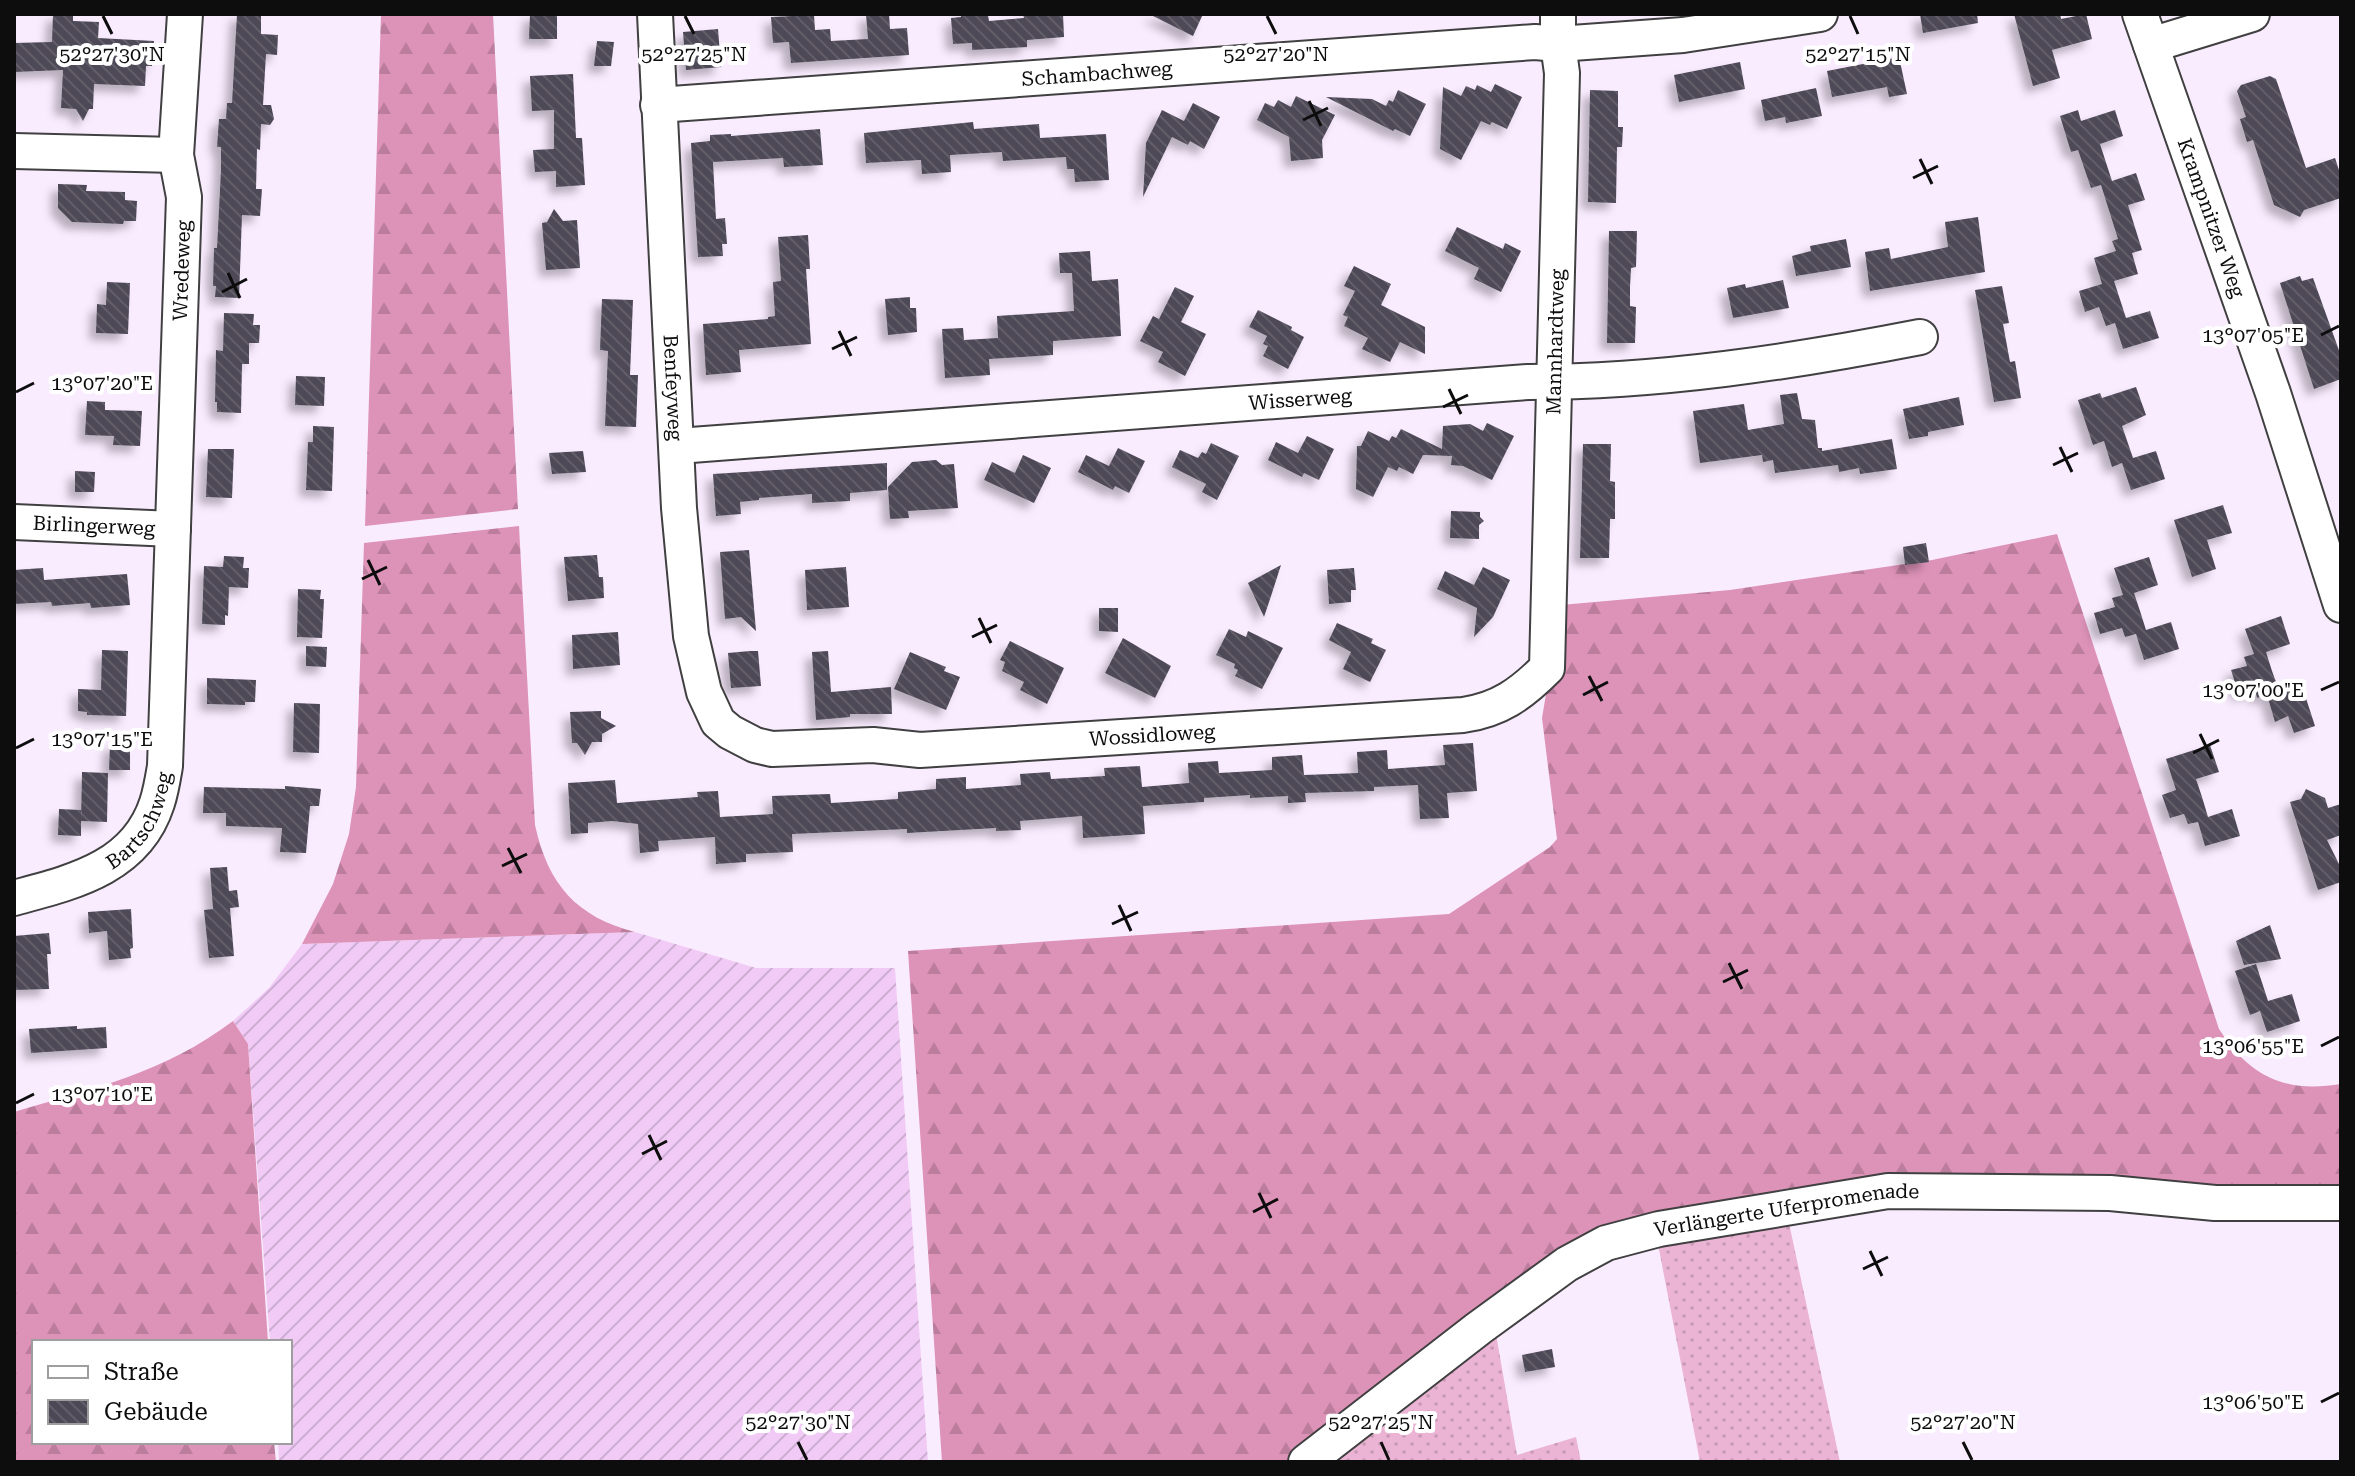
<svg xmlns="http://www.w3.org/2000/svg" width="2355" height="1476" viewBox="0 0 2355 1476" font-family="'Roboto Serif',serif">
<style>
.farmland{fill:url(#farmland-furrows)}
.grass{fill:url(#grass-dots)}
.forest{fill:url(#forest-firs)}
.building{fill:url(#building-back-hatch);filter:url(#shadow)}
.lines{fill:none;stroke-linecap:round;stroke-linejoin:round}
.minor-casing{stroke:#404040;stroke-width:38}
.minor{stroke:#fff;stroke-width:34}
.ticks{fill:none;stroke:#0d0d0d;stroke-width:3}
.labels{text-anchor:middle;stroke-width:8;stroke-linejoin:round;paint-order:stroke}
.street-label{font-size:20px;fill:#0d0d0d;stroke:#fff}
.ticks-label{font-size:20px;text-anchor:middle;fill:#0d0d0d;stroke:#fff;stroke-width:8;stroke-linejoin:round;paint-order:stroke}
</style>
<defs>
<pattern id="farmland-furrows" width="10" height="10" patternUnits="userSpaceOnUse" patternTransform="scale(2)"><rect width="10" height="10" fill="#f1cbf6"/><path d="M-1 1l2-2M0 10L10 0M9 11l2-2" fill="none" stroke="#cdadd2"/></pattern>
<pattern id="grass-dots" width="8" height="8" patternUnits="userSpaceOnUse" patternTransform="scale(2)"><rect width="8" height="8" fill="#ebb4d4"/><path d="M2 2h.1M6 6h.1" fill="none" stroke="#c89ab5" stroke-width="1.8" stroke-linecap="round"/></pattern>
<pattern id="forest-firs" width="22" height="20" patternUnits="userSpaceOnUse" patternTransform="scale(2)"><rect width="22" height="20" fill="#dd92b8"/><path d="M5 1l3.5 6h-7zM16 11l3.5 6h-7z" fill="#bc7d9d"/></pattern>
<pattern id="building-back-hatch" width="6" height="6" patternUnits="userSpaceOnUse" patternTransform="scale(2)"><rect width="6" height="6" fill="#4d4856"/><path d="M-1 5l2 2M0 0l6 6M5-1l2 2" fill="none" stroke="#625e69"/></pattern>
<filter id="shadow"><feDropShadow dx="-7" dy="7" stdDeviation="4" flood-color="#0004"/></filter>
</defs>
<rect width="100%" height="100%" fill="#faecff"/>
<path class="farmland" d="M 635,932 L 756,968 L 895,968 L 928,1462 L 279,1462 L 278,1442 L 290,1442 L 290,1342 L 270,1342 L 248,1044 L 233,1021 L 269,988 L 302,944 Z"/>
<path class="grass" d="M 1786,1209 L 1840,1462 L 1700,1462 L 1657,1239 Z
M 1496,1334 L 1517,1455 L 1576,1437 L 1581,1462 L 1325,1462 Z"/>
<path class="forest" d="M 381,14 L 493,14 L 518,509 L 365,526 Z
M 519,526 L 535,825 C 548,885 577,917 635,932 L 302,944 L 333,884 L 349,834 L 356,787 L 364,543 Z
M 2057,534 L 2219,1029 C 2250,1077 2285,1093 2341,1084 L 2341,1193 L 1856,1181 L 1784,1189 L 1627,1224 L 1602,1228 L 1287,1462 L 942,1462 L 908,951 L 1449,914 L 1550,847 L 1557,839 L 1542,718 L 1561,605 L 1730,590 L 1932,560 Z
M 233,1021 L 248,1044 L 268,1342 L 34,1342 L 34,1442 L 274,1442 L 276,1462 L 14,1462 L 14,1112 C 95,1088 164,1073 233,1021 Z"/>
<path class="building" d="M 53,14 L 73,14 L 73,21 L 99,22 L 98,38 L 154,41 L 152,66 L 146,66 L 145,86 L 94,84 L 93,109 L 89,109 L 83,121 L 76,109 L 61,108 L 63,70 L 14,72 L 14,43 L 52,42 Z
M 237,14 L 261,14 L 261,34 L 278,35 L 277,55 L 266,54 L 263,105 L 271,105 L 274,119 L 270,125 L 261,124 L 260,150 L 257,149 L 256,189 L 262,189 L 260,216 L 242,215 L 239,298 L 215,297 L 216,286 L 213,286 L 214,248 L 217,248 L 221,170 L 221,147 L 217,147 L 219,119 L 226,119 L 227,103 L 232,103 Z
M 530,14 L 557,14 L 557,39 L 529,39 Z
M 866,14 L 889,14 L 890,29 L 907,28 L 909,55 L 791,63 L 789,42 L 773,43 L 771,17 L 814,15 L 815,30 L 830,29 L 831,41 L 868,39 Z
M 961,14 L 988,15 L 989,21 L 1024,18 L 1023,14 L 1063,14 L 1064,37 L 1027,40 L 1027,47 L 972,50 L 972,43 L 953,44 L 951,18 L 961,17 Z
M 1149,14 L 1203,14 L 1193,36 Z
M 1920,14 L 1977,14 L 1978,23 L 1923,33 Z
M 2014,14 L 2060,14 L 2061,19 L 2086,14 L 2092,39 L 2052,50 L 2060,78 L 2033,86 Z
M 718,29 L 721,67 L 686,70 L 683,32 Z
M 597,41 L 614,42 L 611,66 L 594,66 Z
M 1899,57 L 1907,94 L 1889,97 L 1887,87 L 1832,97 L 1827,71 Z
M 1740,62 L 1745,89 L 1679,102 L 1674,75 Z
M 573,74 L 576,138 L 582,138 L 585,185 L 556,187 L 556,171 L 535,172 L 533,150 L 554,149 L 554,110 L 532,111 L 530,76 Z
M 2270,76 L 2276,79 L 2306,168 L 2335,158 L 2341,176 L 2341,198 L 2304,210 L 2300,217 L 2274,205 L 2253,140 L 2247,142 L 2240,119 L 2246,117 L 2237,91 L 2241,85 Z
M 1495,84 L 1522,97 L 1507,129 L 1492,122 L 1490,125 L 1481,121 L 1461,160 L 1440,149 L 1443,87 L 1461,96 L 1466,86 L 1475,90 L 1477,85 L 1491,92 Z
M 1816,88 L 1822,116 L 1786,123 L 1785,117 L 1765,121 L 1761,100 Z
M 1398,90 L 1426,104 L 1410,136 L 1395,129 L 1393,131 L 1326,97 L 1372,99 L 1386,106 L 1389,100 L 1393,102 Z
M 1590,90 L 1618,91 L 1618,127 L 1623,127 L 1622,147 L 1617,147 L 1616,203 L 1588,202 Z
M 1296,96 L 1335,115 L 1322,140 L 1323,158 L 1291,161 L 1289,137 L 1257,120 L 1265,103 L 1274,107 L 1278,100 L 1291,107 Z
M 1193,103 L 1220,117 L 1204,149 L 1190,141 L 1188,145 L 1172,137 L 1143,197 L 1146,143 L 1162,110 L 1184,121 Z
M 2078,110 L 2081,121 L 2115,110 L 2123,136 L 2100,144 L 2112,181 L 2136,173 L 2145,200 L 2128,205 L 2142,250 L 2132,253 L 2138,274 L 2114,281 L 2126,318 L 2150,311 L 2159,338 L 2123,349 L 2115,323 L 2106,326 L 2099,307 L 2085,312 L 2079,291 L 2102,284 L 2094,258 L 2116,251 L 2112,241 L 2118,239 L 2101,185 L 2091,188 L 2078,150 L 2071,152 L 2060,116 Z
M 973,122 L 974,129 L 1039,124 L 1040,138 L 1106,134 L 1109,180 L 1075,182 L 1074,169 L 1067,169 L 1066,157 L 1003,161 L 1002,152 L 950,155 L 951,172 L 922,174 L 921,160 L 866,163 L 864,133 Z
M 820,129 L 823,165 L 784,167 L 783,158 L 713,162 L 716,219 L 725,218 L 727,244 L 722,244 L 723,256 L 698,257 L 691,143 L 710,141 L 710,135 L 731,134 L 731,136 Z
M 58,184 L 87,185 L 86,191 L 125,192 L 125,200 L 137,201 L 136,221 L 124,221 L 123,224 L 72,222 L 58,208 Z
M 554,209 L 563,221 L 577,220 L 580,268 L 546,270 L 542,223 L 547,222 Z
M 1978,217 L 1985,272 L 1870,291 L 1865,252 L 1889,248 L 1891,259 L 1948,247 L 1945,222 Z
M 1457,227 L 1503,249 L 1505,243 L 1521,251 L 1501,292 L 1474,279 L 1479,268 L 1445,251 Z
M 1609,231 L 1637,231 L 1636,267 L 1631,268 L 1630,287 L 1630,306 L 1636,307 L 1635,343 L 1607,343 Z
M 808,235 L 810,269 L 806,269 L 811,344 L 739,350 L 741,372 L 706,375 L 703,324 L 768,319 L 768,317 L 775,316 L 773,282 L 781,281 L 778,237 Z
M 1846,239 L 1851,267 L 1796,276 L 1792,256 L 1811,251 L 1810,246 Z
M 1090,251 L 1092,281 L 1118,279 L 1121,336 L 1053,341 L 1053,355 L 989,359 L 990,375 L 945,378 L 942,329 L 963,328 L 964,340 L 998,338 L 997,316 L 1074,311 L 1072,273 L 1060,273 L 1059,253 Z
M 1354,266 L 1391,284 L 1381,305 L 1425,327 L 1425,354 L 1400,342 L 1390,362 L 1362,349 L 1368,338 L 1344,326 L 1348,317 L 1343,315 L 1355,291 L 1344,286 Z
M 2300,276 L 2302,281 L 2313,278 L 2341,356 L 2341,379 L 2314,389 L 2280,283 Z
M 1783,280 L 1789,308 L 1733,318 L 1727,288 L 1745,284 L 1746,288 Z
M 107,282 L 130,283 L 128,334 L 96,333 L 97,304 L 106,305 Z
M 2002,286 L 2009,323 L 2003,324 L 2010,362 L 2015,361 L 2021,398 L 1994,402 L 1975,290 Z
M 1175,287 L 1194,296 L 1181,322 L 1206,334 L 1185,376 L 1158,362 L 1163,352 L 1140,341 L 1153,316 L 1159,319 Z
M 910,297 L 910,308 L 916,308 L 917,332 L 888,335 L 885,299 Z
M 602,299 L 633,300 L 630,375 L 638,375 L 636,427 L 605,426 L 608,351 L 600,350 Z
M 1258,310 L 1292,327 L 1291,330 L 1304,337 L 1288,369 L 1263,356 L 1268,346 L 1263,344 L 1267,336 L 1249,327 Z
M 224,313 L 254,314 L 253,325 L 260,325 L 259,343 L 249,343 L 249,364 L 242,364 L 241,413 L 217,412 L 217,402 L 215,402 L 216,350 L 223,351 Z
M 296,376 L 325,377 L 324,406 L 295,405 Z
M 2136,387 L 2146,415 L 2122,426 L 2133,458 L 2156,451 L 2165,479 L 2131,490 L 2122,463 L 2112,467 L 2104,441 L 2093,445 L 2078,400 L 2100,393 L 2102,398 Z
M 1797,393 L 1802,419 L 1815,420 L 1818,448 L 1822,448 L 1822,451 L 1892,439 L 1897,469 L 1860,474 L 1859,468 L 1839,472 L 1838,465 L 1775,473 L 1773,460 L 1763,462 L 1762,455 L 1700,463 L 1693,411 L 1744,404 L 1748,430 L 1784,424 L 1780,395 Z
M 1959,397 L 1964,425 L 1928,432 L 1928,436 L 1909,439 L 1903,409 Z
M 87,401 L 105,402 L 105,410 L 142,411 L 140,446 L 113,445 L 114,436 L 85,435 Z
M 1487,423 L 1514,436 L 1492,480 L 1463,466 L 1451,465 L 1452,456 L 1423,455 L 1413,474 L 1399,467 L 1397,471 L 1388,467 L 1373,497 L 1356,489 L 1357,446 L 1361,446 L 1368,431 L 1389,441 L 1392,436 L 1396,438 L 1401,429 L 1442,449 L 1443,426 L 1470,424 L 1483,431 Z
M 313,426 L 334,427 L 332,491 L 306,490 L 308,442 L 313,442 Z
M 1307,436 L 1334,449 L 1319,480 L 1304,473 L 1302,477 L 1268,460 L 1276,442 L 1298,453 Z
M 1211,443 L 1239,456 L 1217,500 L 1202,492 L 1206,484 L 1172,467 L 1180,450 L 1198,458 L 1202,452 L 1206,454 Z
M 1583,444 L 1611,444 L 1610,481 L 1615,482 L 1615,519 L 1610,519 L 1609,558 L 1580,558 Z
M 1118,448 L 1145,461 L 1129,493 L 1115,486 L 1113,490 L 1078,472 L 1086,455 L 1109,466 Z
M 208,449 L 234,449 L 232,498 L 206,497 Z
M 583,451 L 586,472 L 552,474 L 549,453 Z
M 1023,455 L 1051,468 L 1034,503 L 984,480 L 992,462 L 1015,473 Z
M 936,460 L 942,465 L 954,464 L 958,508 L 908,511 L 909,518 L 890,519 L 888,487 L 912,462 Z
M 887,463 L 887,490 L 850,493 L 850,501 L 812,503 L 812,494 L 759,498 L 759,500 L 740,502 L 741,514 L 716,516 L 713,474 Z
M 75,471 L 95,472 L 94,492 L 75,492 Z
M 2223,505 L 2232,533 L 2207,540 L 2216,569 L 2192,577 L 2174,520 Z
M 1451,511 L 1480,512 L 1480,517 L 1484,521 L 1479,525 L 1479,539 L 1450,538 Z
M 1926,543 L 1929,562 L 1905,565 L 1903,547 Z
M 749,550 L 756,631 L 741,617 L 725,619 L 720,552 Z
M 597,555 L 599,577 L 603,577 L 604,598 L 568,601 L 564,557 Z
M 224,556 L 244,557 L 243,568 L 249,568 L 248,588 L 229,587 L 228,616 L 225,615 L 225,625 L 202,624 L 204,566 L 223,567 Z
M 2149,557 L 2158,585 L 2134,593 L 2140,611 L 2146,630 L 2171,622 L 2179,649 L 2144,660 L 2136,634 L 2125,637 L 2122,628 L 2100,634 L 2094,613 L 2115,607 L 2112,598 L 2123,595 L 2114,568 Z
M 1281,565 L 1272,593 L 1264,617 L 1248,583 Z
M 846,567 L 849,607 L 807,610 L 805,570 Z
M 1483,567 L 1510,580 L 1493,617 L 1474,637 L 1477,608 L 1437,589 L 1445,571 L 1474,585 Z
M 43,568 L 44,580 L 127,574 L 130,605 L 91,608 L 90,603 L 52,606 L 51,602 L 14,604 L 14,570 Z
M 1354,568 L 1356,590 L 1351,590 L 1351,602 L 1329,604 L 1327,570 Z
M 298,589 L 321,590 L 320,599 L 324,599 L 322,638 L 297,637 Z
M 1099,608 L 1118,608 L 1118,632 L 1099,631 Z
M 2281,616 L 2290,644 L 2266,652 L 2272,671 L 2279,690 L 2301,683 L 2315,726 L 2294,733 L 2288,716 L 2275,722 L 2267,695 L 2257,698 L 2255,690 L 2239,695 L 2231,670 L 2247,666 L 2244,657 L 2254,654 L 2245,629 Z
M 1337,623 L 1373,639 L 1371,643 L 1386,650 L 1370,682 L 1343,669 L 1351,652 L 1329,640 Z
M 1229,629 L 1246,637 L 1248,631 L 1283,648 L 1262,689 L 1235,676 L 1238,670 L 1234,668 L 1235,664 L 1216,655 Z
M 618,632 L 620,665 L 573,669 L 572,635 Z
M 1123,638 L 1171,666 L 1155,698 L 1105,673 Z
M 1010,641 L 1064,668 L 1047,704 L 1020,690 L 1024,682 L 1002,671 L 1005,662 L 1000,660 Z
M 306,646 L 327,647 L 326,667 L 306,666 Z
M 102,650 L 128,651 L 126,716 L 87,715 L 87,712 L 78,711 L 78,689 L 101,690 Z
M 750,651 L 758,651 L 761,686 L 731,688 L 728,653 Z
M 828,651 L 831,692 L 891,687 L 892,714 L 850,714 L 850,717 L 816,720 L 812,652 Z
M 910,652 L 946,667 L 944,671 L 960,677 L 946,710 L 894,689 Z
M 207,678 L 256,680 L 255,702 L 245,702 L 245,705 L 207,704 Z
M 294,703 L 320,704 L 319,753 L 293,752 Z
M 601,711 L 601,718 L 616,726 L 602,734 L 602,742 L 592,742 L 585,755 L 577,743 L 572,743 L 570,712 Z
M 1473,743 L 1477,791 L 1447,793 L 1449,818 L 1420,819 L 1418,785 L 1374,787 L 1374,791 L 1305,793 L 1306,802 L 1288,803 L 1288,796 L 1250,798 L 1250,795 L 1204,798 L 1204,802 L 1143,806 L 1145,834 L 1083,838 L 1082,816 L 1020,821 L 1021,830 L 996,831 L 996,828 L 907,833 L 907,829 L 792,834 L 793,852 L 746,854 L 746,862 L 716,864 L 715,837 L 658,841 L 659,851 L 640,853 L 638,824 L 612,821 L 588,823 L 588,833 L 571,834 L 568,783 L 615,780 L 617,803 L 698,797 L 697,792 L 718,791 L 720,817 L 773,814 L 772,796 L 830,794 L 831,803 L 898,799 L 898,792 L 936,789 L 936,779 L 966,777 L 966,789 L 1021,785 L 1020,774 L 1050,772 L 1051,779 L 1105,776 L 1104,768 L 1140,766 L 1142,787 L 1189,783 L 1188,763 L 1218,761 L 1219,773 L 1272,770 L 1272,757 L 1302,755 L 1304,775 L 1358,773 L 1357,752 L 1387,750 L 1388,769 L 1445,765 L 1443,745 Z
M 110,744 L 130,744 L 130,770 L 109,770 Z
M 2210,745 L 2219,772 L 2196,779 L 2202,797 L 2208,817 L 2232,809 L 2240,836 L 2205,846 L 2198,822 L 2188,824 L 2184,814 L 2170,818 L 2162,795 L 2176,790 L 2166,759 Z
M 82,772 L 108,773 L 107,822 L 81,821 Z
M 285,786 L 321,789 L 319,806 L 310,806 L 306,853 L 280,852 L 282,828 L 226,826 L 226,813 L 203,813 L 204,787 L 285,789 Z
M 2306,789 L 2325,798 L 2328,808 L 2341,804 L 2341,835 L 2327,840 L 2341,868 L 2341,882 L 2318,890 L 2290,802 L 2301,799 Z
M 59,809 L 81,810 L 81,836 L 58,835 Z
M 227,867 L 229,891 L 237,890 L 239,907 L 230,908 L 234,956 L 209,958 L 204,910 L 213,909 L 210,868 Z
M 131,909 L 133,948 L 130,949 L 131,958 L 109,960 L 107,931 L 89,933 L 88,912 Z
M 2270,925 L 2281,959 L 2244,965 L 2236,941 Z
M 49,933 L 51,954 L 47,954 L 49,989 L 14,990 L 14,936 Z
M 2256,964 L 2268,1001 L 2292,994 L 2300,1021 L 2267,1032 L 2260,1011 L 2250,1015 L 2235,971 Z
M 77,1026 L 77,1029 L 106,1027 L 107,1048 L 31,1053 L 29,1029 Z
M 1552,1349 L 1555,1367 L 1525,1372 L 1522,1355 Z"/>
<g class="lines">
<defs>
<g id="minor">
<path id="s1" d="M 655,14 L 679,508 L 691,636 L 704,692 L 718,722 L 730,732 L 755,745 L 772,749 L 873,745 L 920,750 L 1463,715 C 1499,710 1521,694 1547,668 L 1562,73 L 1558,44 L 1558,14"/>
<path id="s2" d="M 2140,14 L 2273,393 L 2341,605"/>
<path d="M 2151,45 L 2252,14"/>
<path id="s3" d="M 658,105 L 1535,42 L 1558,44 L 1683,35 L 1820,14"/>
<path d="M 14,151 L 176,155"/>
<path id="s4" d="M 678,446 L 1528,382 C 1660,382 1792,362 1920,337"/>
<path id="s5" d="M 14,522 L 173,529"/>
<path id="s6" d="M 14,898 C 73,882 136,868 157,803 C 161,791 163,778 165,766 L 184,197 L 176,155 L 185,14"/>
<path id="s7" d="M 1306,1462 L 1479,1328 L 1567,1264 L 1606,1243 L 1659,1229 L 1888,1191 L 2110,1193 L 2215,1203 L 2341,1203"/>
</g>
</defs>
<use href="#minor" class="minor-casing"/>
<use href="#minor" class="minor"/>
</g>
<path class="ticks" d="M 103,16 L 112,34M 685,16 L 694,34M 1267,16 L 1276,34M 1850,16 L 1858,34M 1309,101 L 1321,126M 1303,120 L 1328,108M 1920,159 L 1932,184M 1913,178 L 1938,166M 228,273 L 240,298M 222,292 L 247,279M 839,331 L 851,356M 2321,335 L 2339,326M 832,349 L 857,337M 1449,389 L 1461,414M 16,392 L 34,383M 1443,407 L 1468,395M 2060,447 L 2072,472M 2053,465 L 2078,453M 368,560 L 380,585M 362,579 L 387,567M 979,618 L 991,643M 972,637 L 997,625M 1589,676 L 1602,701M 2321,690 L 2339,682M 1583,695 L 1608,682M 2200,734 L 2212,759M 16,748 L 34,739M 2193,753 L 2219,740M 508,848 L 521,873M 502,866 L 527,854M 1119,905 L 1131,931M 1112,924 L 1138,912M 1729,963 L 1742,989M 1723,982 L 1748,970M 2321,1046 L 2339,1037M 16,1103 L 34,1094M 649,1135 L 661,1160M 642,1154 L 667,1141M 1259,1193 L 1271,1218M 1253,1212 L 1278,1199M 1870,1251 L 1882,1276M 1863,1269 L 1888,1257M 2321,1402 L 2339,1393M 798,1442 L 807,1460M 1381,1442 L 1389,1460M 1963,1442 L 1972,1460"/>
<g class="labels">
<g class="street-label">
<text dy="7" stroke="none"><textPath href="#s3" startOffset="440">Schambachweg</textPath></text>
<text dy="7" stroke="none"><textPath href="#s2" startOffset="216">Krampnitzer Weg</textPath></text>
<text dy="7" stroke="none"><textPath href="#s6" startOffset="714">Wredeweg</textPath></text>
<text dy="7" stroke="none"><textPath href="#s1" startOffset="1892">Mannhardtweg</textPath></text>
<text dy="7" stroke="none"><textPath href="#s1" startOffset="374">Benfeyweg</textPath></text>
<text dy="7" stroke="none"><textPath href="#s4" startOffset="624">Wisserweg</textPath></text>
<text dy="7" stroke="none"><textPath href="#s5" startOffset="80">Birlingerweg</textPath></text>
<text dy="7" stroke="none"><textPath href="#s1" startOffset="1156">Wossidloweg</textPath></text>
<text dy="7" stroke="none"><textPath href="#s6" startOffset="156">Bartschweg</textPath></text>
<text dy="7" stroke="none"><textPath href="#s7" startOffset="556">Verlängerte Uferpromenade</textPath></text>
</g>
</g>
<g class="ticks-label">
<text x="112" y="61">52°27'30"N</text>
<text x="694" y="61">52°27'25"N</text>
<text x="1276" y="61">52°27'20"N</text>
<text x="1858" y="61">52°27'15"N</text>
<text x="2253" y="342">13°07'05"E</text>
<text x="102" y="390">13°07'20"E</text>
<text x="2253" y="697">13°07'00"E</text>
<text x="102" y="746">13°07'15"E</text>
<text x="2253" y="1053">13°06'55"E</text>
<text x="102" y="1101">13°07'10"E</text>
<text x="2253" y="1409">13°06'50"E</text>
<text x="798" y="1429">52°27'30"N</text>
<text x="1381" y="1429">52°27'25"N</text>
<text x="1963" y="1429">52°27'20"N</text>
</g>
<rect width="2355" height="1476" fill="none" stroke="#0d0d0d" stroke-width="32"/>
<rect x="32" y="1340" width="260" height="104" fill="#ffffff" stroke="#9e9e9e" stroke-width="2"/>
<rect x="48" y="1366" width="40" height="12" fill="#ffffff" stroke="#9e9e9e" stroke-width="2"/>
<text x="104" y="1380" font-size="24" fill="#0d0d0d">Straße</text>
<rect x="48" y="1400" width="40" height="24" fill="url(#building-back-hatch)" stroke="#9e9e9e" stroke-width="2"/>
<text x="104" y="1420" font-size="24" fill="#0d0d0d">Gebäude</text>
</svg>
